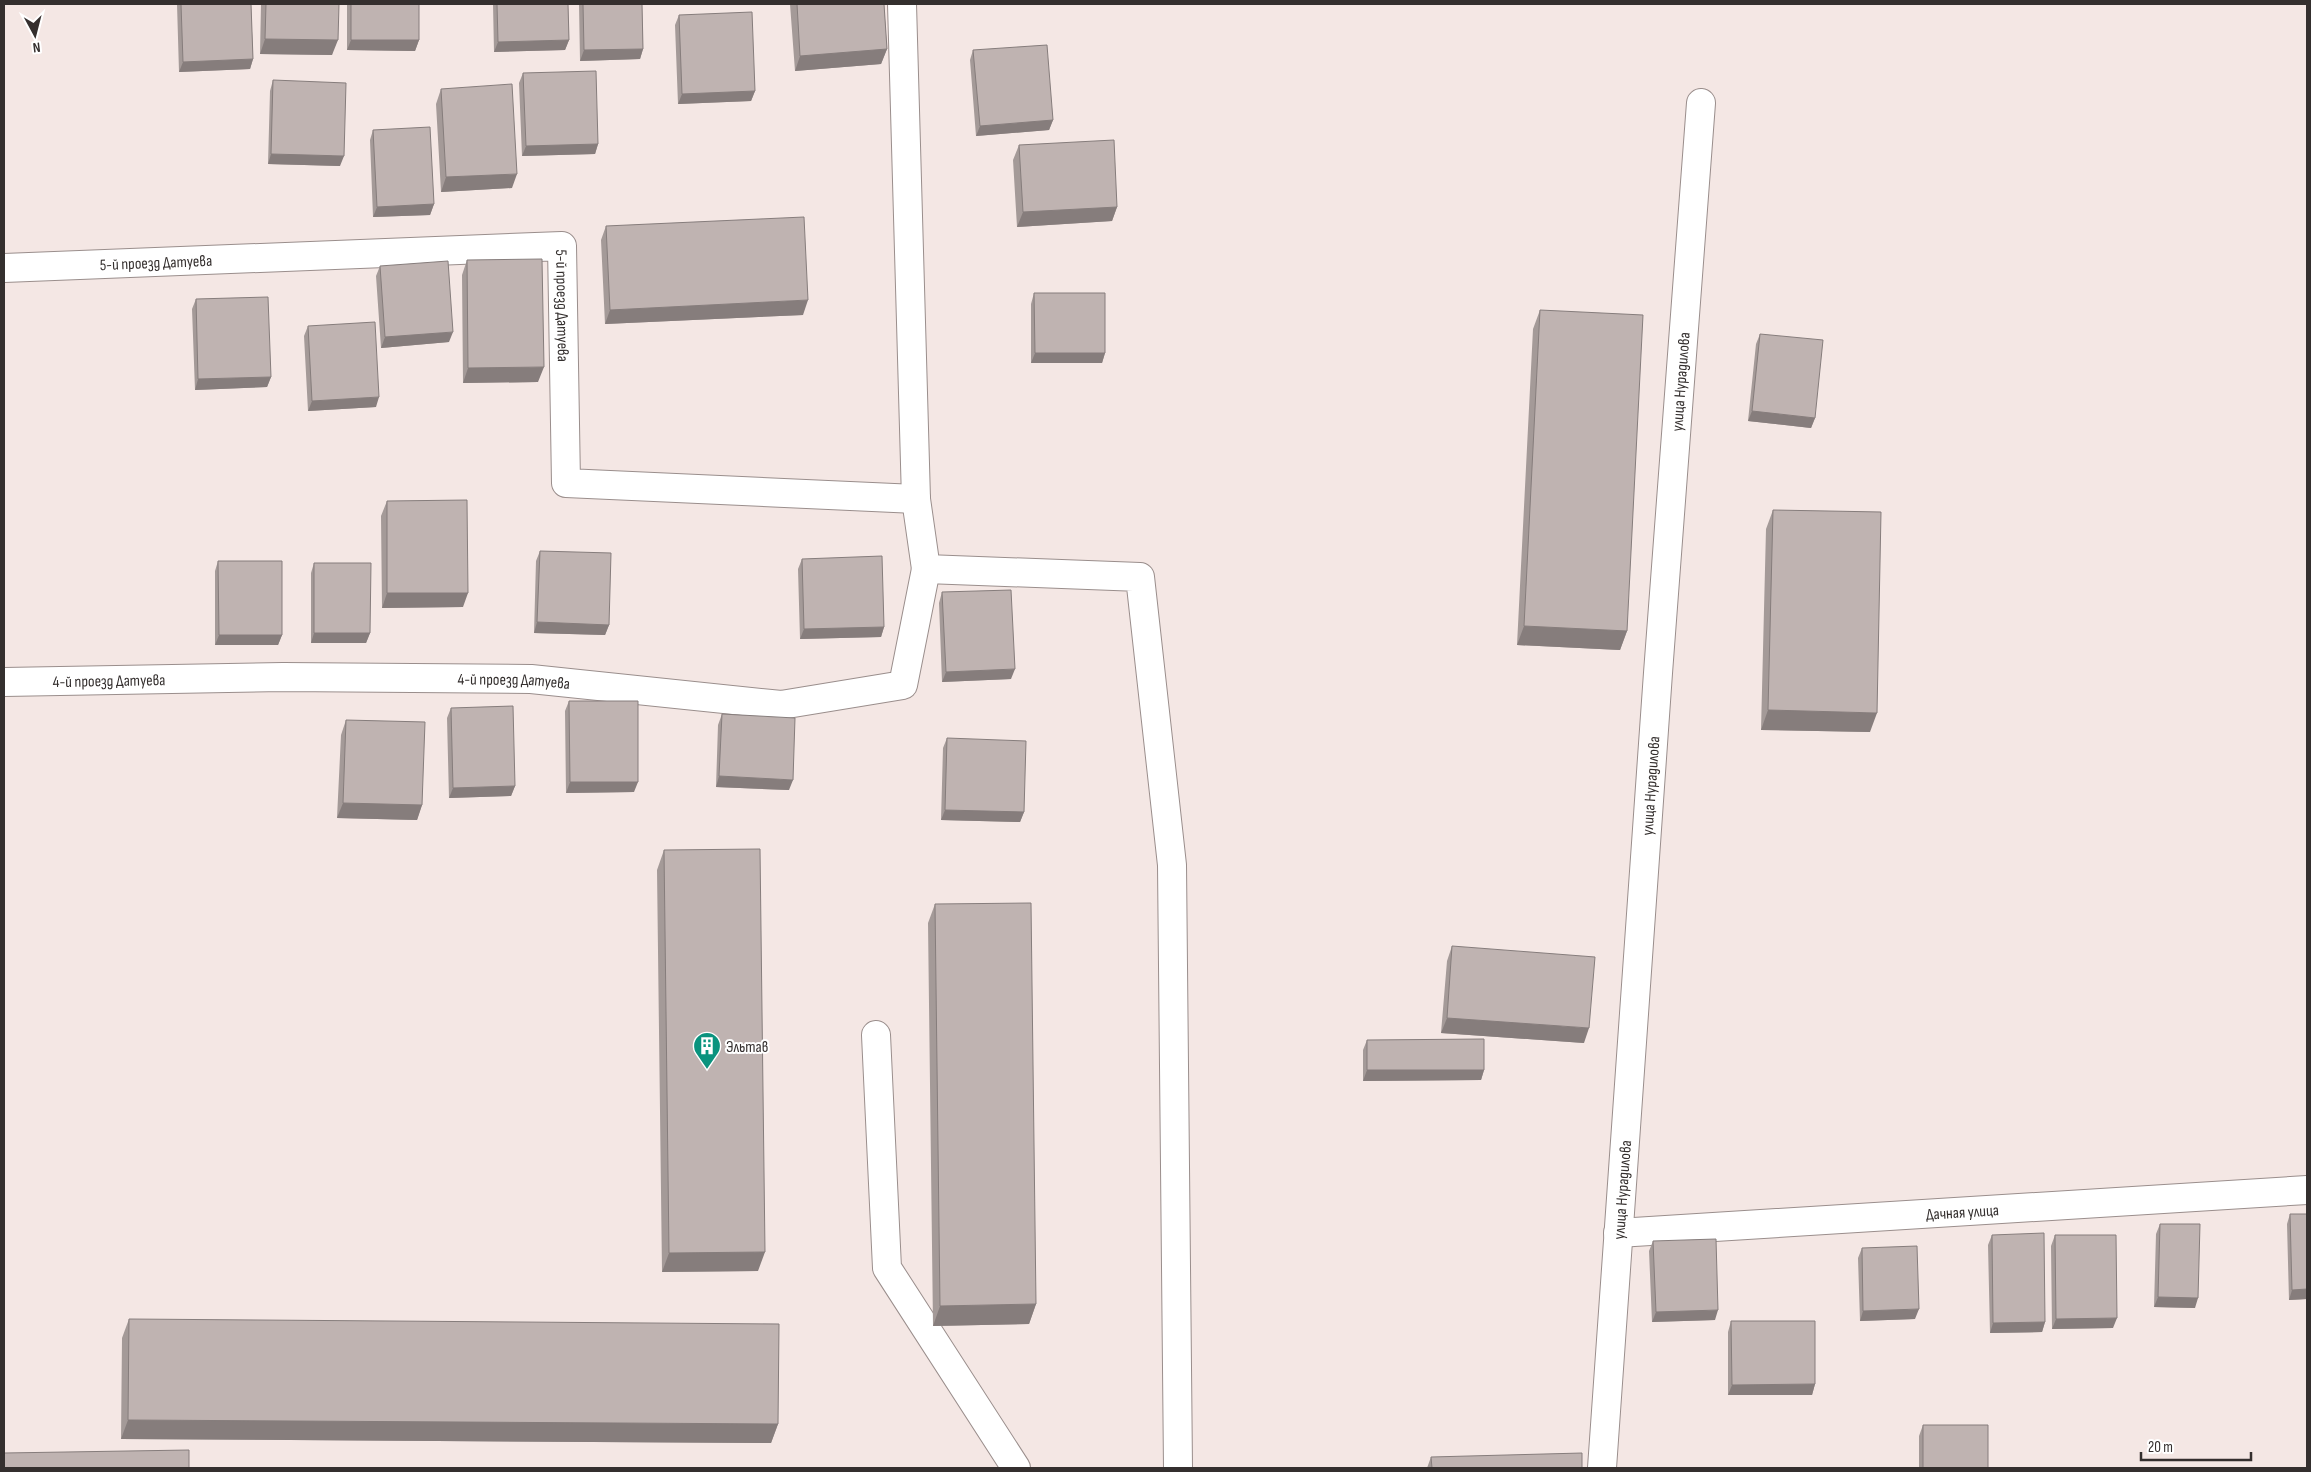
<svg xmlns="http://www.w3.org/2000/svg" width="2311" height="1472" viewBox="0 0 2311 1472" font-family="'Sofia Sans Condensed',sans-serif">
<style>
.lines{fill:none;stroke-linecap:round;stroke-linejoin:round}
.minor-casing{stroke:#9a8e8c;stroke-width:30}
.minor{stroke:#fff;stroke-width:28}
.wall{fill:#a49a98}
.shaded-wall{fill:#867d7c}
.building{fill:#bfb3b1;stroke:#867d7c}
.labels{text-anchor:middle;stroke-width:4;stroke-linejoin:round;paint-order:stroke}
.street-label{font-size:16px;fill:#342f2e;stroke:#fff}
.poi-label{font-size:16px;fill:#342f2e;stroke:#fff;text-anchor:start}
</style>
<rect width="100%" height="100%" fill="#f4e7e4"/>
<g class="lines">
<defs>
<g id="minor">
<path d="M 902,4 L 916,499 L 926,569 L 1140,577 L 1172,865 L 1178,1468"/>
<path id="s1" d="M 4,268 L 562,246 L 566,483 L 916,499"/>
<path id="s2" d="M 4,682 L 283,677 L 531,679 L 781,705 L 903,685 L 926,569"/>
<path d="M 876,1035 L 887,1268 L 1016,1468"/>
<path id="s3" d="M 1618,1233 L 2307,1190"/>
<path id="s4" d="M 1602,1468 L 1658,673 L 1701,103"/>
</g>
</defs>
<use href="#minor" class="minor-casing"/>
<use href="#minor" class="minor"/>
</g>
<path class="wall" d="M 177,4 L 251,4 L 253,59 L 250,69 L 179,72 Z
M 261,4 L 339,4 L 332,55 L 260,54 Z
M 347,4 L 419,4 L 419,40 L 415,51 L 347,50 Z
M 493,4 L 568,4 L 569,40 L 565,50 L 494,52 Z
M 579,4 L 642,4 L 643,49 L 640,59 L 580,61 Z
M 790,4 L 884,4 L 887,49 L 881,64 L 795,71 Z
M 679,15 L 755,91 L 751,101 L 678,104 L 675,25 Z
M 973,50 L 1053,120 L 1049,130 L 976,136 L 970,60 Z
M 523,73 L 598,144 L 595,154 L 522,156 L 519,83 Z
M 273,80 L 340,166 L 268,164 L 270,91 Z
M 441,89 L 512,188 L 441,192 L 436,104 Z
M 373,130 L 434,204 L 430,215 L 373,217 L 370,140 Z
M 1019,145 L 1117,207 L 1112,221 L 1017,227 L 1013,160 Z
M 606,226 L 803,315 L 605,324 L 601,240 Z
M 467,260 L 538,382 L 463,383 L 462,275 Z
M 380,266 L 449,342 L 381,348 L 376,276 Z
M 1034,293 L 1105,353 L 1102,363 L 1031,363 L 1031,304 Z
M 196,299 L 271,377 L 267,387 L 195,390 L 192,309 Z
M 1540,310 L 1627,631 L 1620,650 L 1517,645 L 1533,329 Z
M 308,326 L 376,407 L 308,411 L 304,336 Z
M 1760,334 L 1815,418 L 1811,428 L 1748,421 L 1756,344 Z
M 387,501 L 463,607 L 382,608 L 381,516 Z
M 1773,510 L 1870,732 L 1761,730 L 1766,529 Z
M 540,551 L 609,625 L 605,635 L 534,633 L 536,561 Z
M 802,559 L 884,627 L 881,637 L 800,639 L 798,569 Z
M 218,561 L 282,635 L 278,645 L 215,645 L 215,571 Z
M 314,563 L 370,633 L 366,643 L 311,643 L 311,573 Z
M 942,592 L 1011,679 L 942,682 L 939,603 Z
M 569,701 L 634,792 L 566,793 L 565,711 Z
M 451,708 L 515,786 L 511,796 L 449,798 L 447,718 Z
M 722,714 L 789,790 L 716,787 L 718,725 Z
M 346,720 L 422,805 L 417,820 L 337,818 L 341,735 Z
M 947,738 L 1024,812 L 1020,822 L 941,820 L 943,748 Z
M 664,850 L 758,1271 L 662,1272 L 657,870 Z
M 935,904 L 1036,1304 L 1029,1324 L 933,1326 L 928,923 Z
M 1452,946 L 1584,1043 L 1441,1033 L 1447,961 Z
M 1367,1040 L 1484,1070 L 1481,1080 L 1363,1081 L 1363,1050 Z
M 2290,1214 L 2307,1214 L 2307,1299 L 2289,1300 L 2287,1224 Z
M 2160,1224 L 2195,1308 L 2154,1307 L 2156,1234 Z
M 1992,1235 L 2045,1322 L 2042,1332 L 1990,1333 L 1988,1245 Z
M 2055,1235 L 2113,1328 L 2052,1329 L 2051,1246 Z
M 1653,1241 L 1715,1320 L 1652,1322 L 1649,1251 Z
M 1862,1248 L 1915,1319 L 1860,1321 L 1858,1258 Z
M 129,1319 L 778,1424 L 771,1443 L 121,1439 L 122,1338 Z
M 1731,1321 L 1815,1384 L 1812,1395 L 1728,1395 L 1728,1332 Z
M 1923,1425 L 1988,1468 L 1919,1468 L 1919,1436 Z
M 1431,1457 L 1582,1468 L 1427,1468 Z"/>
<path class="shaded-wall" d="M 265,39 L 338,40 L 332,55 L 260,54 Z
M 351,40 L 419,40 L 415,51 L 347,50 Z
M 569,40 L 565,50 L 494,52 L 498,42 Z
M 643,49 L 640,59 L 580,61 L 584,50 Z
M 887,49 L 881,64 L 795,71 L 800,56 Z
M 253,59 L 250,69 L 179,72 L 183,62 Z
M 755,91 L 751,101 L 678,104 L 682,94 Z
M 1053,120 L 1049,130 L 976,136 L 980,126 Z
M 598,144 L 595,154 L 522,156 L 526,146 Z
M 271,154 L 344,156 L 340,166 L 268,164 Z
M 517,174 L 512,188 L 441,192 L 446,177 Z
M 434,204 L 430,215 L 373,217 L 377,207 Z
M 1117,207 L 1112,221 L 1017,227 L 1023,212 Z
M 808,300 L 803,315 L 605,324 L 610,310 Z
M 453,332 L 449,342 L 381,348 L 385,337 Z
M 1035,353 L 1105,353 L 1102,363 L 1031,363 Z
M 544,367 L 538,382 L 463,383 L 468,368 Z
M 271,377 L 267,387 L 195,390 L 198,379 Z
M 379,397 L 376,407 L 308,411 L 312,401 Z
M 1752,411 L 1815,418 L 1811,428 L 1748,421 Z
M 387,593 L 468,593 L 463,607 L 382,608 Z
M 537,622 L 609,625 L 605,635 L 534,633 Z
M 1524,626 L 1627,631 L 1620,650 L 1517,645 Z
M 884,627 L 881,637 L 800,639 L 804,629 Z
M 314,633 L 370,633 L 366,643 L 311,643 Z
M 219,635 L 282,635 L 278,645 L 215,645 Z
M 1015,669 L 1011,679 L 942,682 L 946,672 Z
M 1768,710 L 1877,713 L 1870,732 L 1761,730 Z
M 719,776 L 793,780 L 789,790 L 716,787 Z
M 570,782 L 638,782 L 634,792 L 566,793 Z
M 515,786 L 511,796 L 449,798 L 453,788 Z
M 343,803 L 422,805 L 417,820 L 337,818 Z
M 945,810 L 1024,812 L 1020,822 L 941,820 Z
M 1447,1018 L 1589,1028 L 1584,1043 L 1441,1033 Z
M 1367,1070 L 1484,1070 L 1481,1080 L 1363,1081 Z
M 765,1252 L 758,1271 L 662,1272 L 669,1253 Z
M 2307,1289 L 2307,1299 L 2289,1300 L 2292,1290 Z
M 2158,1297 L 2198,1298 L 2195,1308 L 2154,1307 Z
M 1036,1304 L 1029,1324 L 933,1326 L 940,1306 Z
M 1919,1309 L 1915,1319 L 1860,1321 L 1863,1311 Z
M 1718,1310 L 1715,1320 L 1652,1322 L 1656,1312 Z
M 2117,1318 L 2113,1328 L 2052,1329 L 2056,1319 Z
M 2045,1322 L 2042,1332 L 1990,1333 L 1993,1323 Z
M 1815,1384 L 1812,1395 L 1728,1395 L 1732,1385 Z
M 128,1420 L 778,1424 L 771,1443 L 121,1439 Z"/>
<path class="building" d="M 181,4 L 251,4 L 253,59 L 183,62 Z
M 266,4 L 339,4 L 338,40 L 265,39 Z
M 351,4 L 419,4 L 419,40 L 351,40 Z
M 497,4 L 568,4 L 569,40 L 498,42 Z
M 583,4 L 642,4 L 643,49 L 584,50 Z
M 797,4 L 884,4 L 887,49 L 800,56 Z
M 752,12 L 755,91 L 682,94 L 679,15 Z
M 1047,45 L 1053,120 L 980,126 L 973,50 Z
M 596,71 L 598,144 L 526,146 L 523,73 Z
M 273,80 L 346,83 L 344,156 L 271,154 Z
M 512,84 L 517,174 L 446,177 L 441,89 Z
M 430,127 L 434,204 L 377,207 L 373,130 Z
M 1114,140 L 1117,207 L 1023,212 L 1019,145 Z
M 804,217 L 808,300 L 610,310 L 606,226 Z
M 542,259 L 544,367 L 468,368 L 467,260 Z
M 448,261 L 453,332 L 385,337 L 380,266 Z
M 1034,293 L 1105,293 L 1105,353 L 1035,353 Z
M 268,297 L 271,377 L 198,379 L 196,299 Z
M 1540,310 L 1643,315 L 1627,631 L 1524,626 Z
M 375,322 L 379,397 L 312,401 L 308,326 Z
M 1760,334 L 1823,340 L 1815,418 L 1752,411 Z
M 467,500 L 468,593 L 387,593 L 387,501 Z
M 1773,510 L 1881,512 L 1877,713 L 1768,710 Z
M 540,551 L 611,553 L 609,625 L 537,622 Z
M 882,556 L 884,627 L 804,629 L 802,559 Z
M 218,561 L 282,561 L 282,635 L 219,635 Z
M 314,563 L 371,563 L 370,633 L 314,633 Z
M 1011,590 L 1015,669 L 946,672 L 942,592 Z
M 569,701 L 638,701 L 638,782 L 570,782 Z
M 513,706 L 515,786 L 453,788 L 451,708 Z
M 722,714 L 795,718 L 793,780 L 719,776 Z
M 346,720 L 425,722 L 422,805 L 343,803 Z
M 947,738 L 1026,741 L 1024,812 L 945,810 Z
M 760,849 L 765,1252 L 669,1253 L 664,850 Z
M 1031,903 L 1036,1304 L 940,1306 L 935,904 Z
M 1452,946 L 1595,957 L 1589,1028 L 1447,1018 Z
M 1484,1039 L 1484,1070 L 1367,1070 L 1367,1040 Z
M 2290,1214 L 2307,1214 L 2307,1289 L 2292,1290 Z
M 2160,1224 L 2200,1224 L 2198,1298 L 2158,1297 Z
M 2044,1233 L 2045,1322 L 1993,1323 L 1992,1235 Z
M 2055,1235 L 2116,1235 L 2117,1318 L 2056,1319 Z
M 1716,1239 L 1718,1310 L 1656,1312 L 1653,1241 Z
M 1917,1246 L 1919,1309 L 1863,1311 L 1862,1248 Z
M 129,1319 L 779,1324 L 778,1424 L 128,1420 Z
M 1731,1321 L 1815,1321 L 1815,1384 L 1732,1385 Z
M 1923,1425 L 1988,1425 L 1988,1468 L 1923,1468 Z
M 189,1450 L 189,1468 L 4,1468 L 4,1453 Z
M 1582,1453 L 1582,1468 L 1432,1468 L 1431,1457 Z"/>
<defs>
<symbol id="building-pin" viewBox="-11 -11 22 30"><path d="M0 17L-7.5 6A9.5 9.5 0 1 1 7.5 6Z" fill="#0a937e" stroke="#fff"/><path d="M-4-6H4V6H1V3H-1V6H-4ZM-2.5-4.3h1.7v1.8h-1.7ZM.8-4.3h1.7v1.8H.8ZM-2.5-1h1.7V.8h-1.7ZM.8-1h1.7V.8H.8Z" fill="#fff"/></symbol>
</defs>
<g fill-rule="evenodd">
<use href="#building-pin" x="691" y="1030" width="32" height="43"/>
</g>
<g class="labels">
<g class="street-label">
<text dy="6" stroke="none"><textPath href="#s1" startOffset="152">5-й проезд Датуева</textPath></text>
<text dy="6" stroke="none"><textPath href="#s1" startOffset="618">5-й проезд Датуева</textPath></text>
<text dy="6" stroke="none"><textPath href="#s4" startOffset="1089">улица Нурадилова</textPath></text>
<text dy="6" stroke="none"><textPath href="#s2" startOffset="105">4-й проезд Датуева</textPath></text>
<text dy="6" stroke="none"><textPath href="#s2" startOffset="510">4-й проезд Датуева</textPath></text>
<text dy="6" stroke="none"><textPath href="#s4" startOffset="684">улица Нурадилова</textPath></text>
<text dy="6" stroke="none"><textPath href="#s4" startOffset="279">улица Нурадилова</textPath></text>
<text dy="6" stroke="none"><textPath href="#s3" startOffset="345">Дачная улица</textPath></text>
</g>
<g class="poi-label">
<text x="726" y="1052">Эльтав</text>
</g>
</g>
<rect width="2311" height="1472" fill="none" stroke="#342f2e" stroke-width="10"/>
<g transform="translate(35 35) rotate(173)" stroke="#ffffff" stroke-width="4" paint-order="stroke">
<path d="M0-4L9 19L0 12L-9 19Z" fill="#342f2e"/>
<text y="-8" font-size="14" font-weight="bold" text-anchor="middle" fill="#342f2e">N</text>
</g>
<path d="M2141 1452v8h110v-8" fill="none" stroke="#342f2e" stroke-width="2.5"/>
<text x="2148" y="1452" font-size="15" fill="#342f2e" stroke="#ffffff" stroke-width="4" paint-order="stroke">20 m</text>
</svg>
